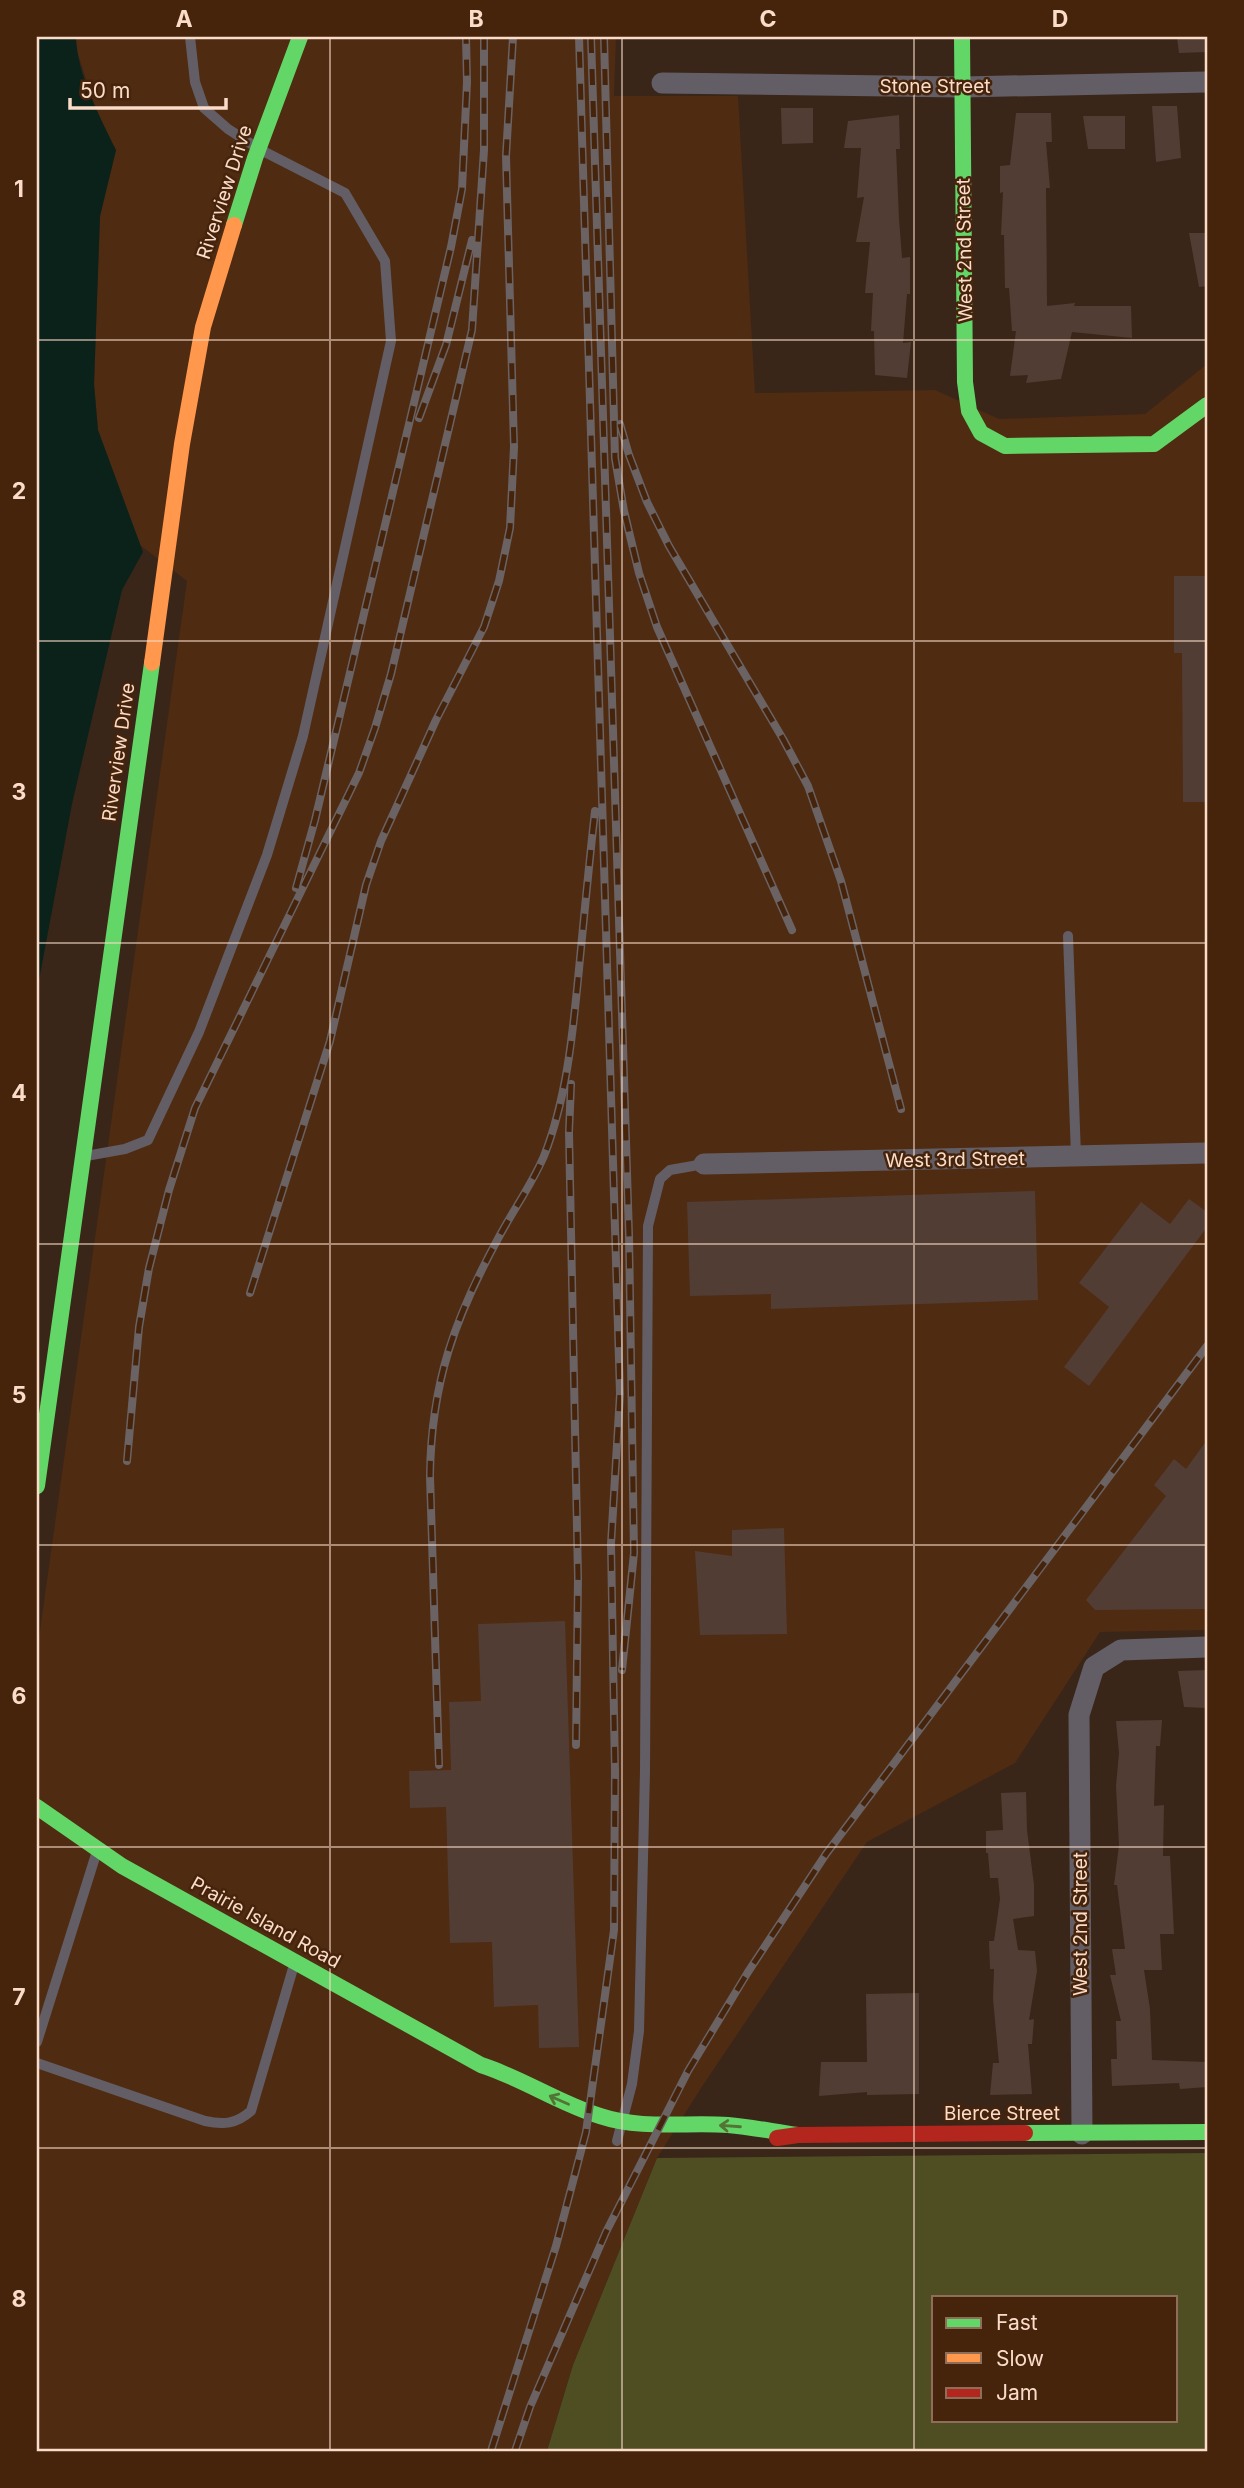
<svg xmlns="http://www.w3.org/2000/svg" width="1244" height="2488" viewBox="0 0 1244 2488" font-family="Inter,sans-serif">
<style>
.built{fill:#4f2b12}
.green{fill:#4e4e22;fill-rule:evenodd}
.water{fill:#0b221b}
.building{fill:#523d34}
.lines{fill:none;stroke-linecap:round;stroke-linejoin:round}
.lane{stroke:#635e65;stroke-width:10}
.street{stroke:#635e65;stroke-width:21}
.fast{stroke:#63d668;stroke-width:16}
.slow{stroke:#ff974d;stroke-width:16}
.jam{stroke:#b3261e;stroke-width:16}
.rail-casing{stroke:#6a6263;stroke-width:8}
.rail{stroke:#46240c;stroke-width:5;stroke-dasharray:16;stroke-linecap:butt}
.oneway{stroke:#537435}
.grid{fill:none;stroke:#fadcc9;stroke-width:2;stroke-opacity:0.55}
.labels{text-anchor:middle;stroke-width:5;stroke-linejoin:round;paint-order:stroke}
.street-label{font-size:19px;fill:#fadcc9;stroke:#46240c}
.neatline{fill:none;stroke:#fadcc9;stroke-width:2.5}
.grid-label{font-size:23px;text-anchor:middle;font-weight:bold;fill:#fadcc9}
</style>
<rect width="100%" height="100%" fill="#392619"/>
<path class="built" d="M 76,37 L 616,37 L 614,96 L 738,96 L 755,393 L 935,390 L 999,419 L 1145,414 L 1207,364 L 1207,1630 L 1100,1632 L 1015,1763 L 867,1842 L 703,2085 L 657,2158 L 573,2365 L 547,2451 L 37,2451 L 37,1652 L 187,581 L 140,545 L 98,430 L 94,384 L 100,216 L 116,150 L 97,113 L 76,48 Z"/>
<path class="green" d="M 1207,2153 L 1207,2451 L 547,2451 L 573,2365 L 657,2158 ZM 934,2297 L 1176,2297 L 1176,2420 L 934,2420 Z"/>
<path class="water" d="M 37,37 L 76,37 C 77,74 100,117 116,150 L 100,216 L 94,384 L 98,430 L 143,552 L 122,590 L 72,804 L 37,991 Z"/>
<path class="building" d="M 1177,37 L 1207,37 L 1207,52 L 1179,53 Z
M 1152,106 L 1177,106 L 1181,158 L 1156,162 Z
M 781,108 L 813,108 L 813,143 L 782,144 Z
M 1016,113 L 1051,113 L 1052,142 L 1046,142 L 1050,188 L 1046,188 L 1047,306 L 1075,303 L 1074,306 L 1131,306 L 1132,338 L 1072,332 L 1061,379 L 1026,383 L 1028,375 L 1010,376 L 1016,331 L 1012,331 L 1009,288 L 1005,288 L 1004,235 L 1001,235 L 1003,192 L 1000,193 L 1000,166 L 1010,165 Z
M 899,115 L 900,149 L 896,149 L 899,219 L 902,258 L 910,257 L 910,294 L 907,294 L 903,343 L 911,342 L 907,378 L 875,375 L 874,331 L 871,331 L 873,293 L 865,293 L 870,242 L 856,242 L 864,197 L 857,198 L 861,148 L 844,148 L 848,121 Z
M 1083,116 L 1125,116 L 1125,149 L 1088,149 Z
M 1189,233 L 1207,233 L 1207,286 L 1199,287 Z
M 1174,576 L 1207,576 L 1207,802 L 1183,802 L 1182,653 L 1174,653 Z
M 1035,1191 L 1038,1300 L 771,1309 L 771,1294 L 690,1296 L 687,1202 Z
M 1189,1199 L 1207,1212 L 1207,1227 L 1089,1386 L 1064,1367 L 1109,1307 L 1079,1283 L 1141,1202 L 1170,1224 Z
M 1207,1440 L 1207,1609 L 1095,1610 L 1086,1600 L 1166,1496 L 1154,1485 L 1174,1459 L 1186,1469 Z
M 784,1528 L 787,1634 L 700,1635 L 695,1551 L 732,1556 L 732,1530 Z
M 565,1621 L 579,2047 L 539,2048 L 538,2005 L 494,2007 L 492,1942 L 450,1943 L 446,1807 L 410,1808 L 409,1771 L 451,1770 L 449,1702 L 481,1701 L 478,1624 Z
M 1207,1670 L 1207,1708 L 1184,1707 L 1178,1671 Z
M 1162,1720 L 1160,1746 L 1156,1746 L 1154,1806 L 1164,1805 L 1163,1856 L 1170,1856 L 1174,1934 L 1160,1934 L 1162,1970 L 1144,1970 L 1150,2009 L 1152,2060 L 1207,2062 L 1207,2087 L 1180,2089 L 1179,2083 L 1112,2086 L 1111,2059 L 1117,2059 L 1116,2021 L 1121,2021 L 1110,1975 L 1116,1975 L 1112,1949 L 1125,1949 L 1117,1885 L 1114,1885 L 1119,1845 L 1116,1786 L 1119,1753 L 1116,1721 Z
M 1026,1792 L 1027,1830 L 1034,1885 L 1034,1916 L 1013,1919 L 1018,1950 L 1035,1951 L 1037,1971 L 1029,2020 L 1034,2019 L 1032,2044 L 1028,2044 L 1032,2094 L 990,2095 L 993,2063 L 999,2063 L 993,1999 L 994,1969 L 990,1969 L 989,1941 L 994,1941 L 1000,1899 L 998,1878 L 990,1878 L 988,1853 L 986,1853 L 986,1831 L 1003,1830 L 1001,1793 Z
M 919,1993 L 919,2094 L 867,2095 L 867,2092 L 819,2096 L 821,2062 L 867,2062 L 866,1994 Z"/>
<g class="lines">
<path class="lane" d="M 1068,936 L 1076,1156
M 86,1156 L 125,1149 L 148,1140 L 199,1032 L 267,855 L 303,736 L 391,341 L 385,261 L 345,193 L 259,149 L 228,129 L 204,108 L 195,82 L 190,37
M 37,2042 L 97,1851
M 37,2063 L 205,2121 C 224,2125 236,2124 251,2111 L 294,1965
M 617,2141 L 632,2084 L 639,2031 L 645,1771 L 648,1226 L 660,1179 L 670,1170 L 704,1164"/>
<path class="street" d="M 662,83 L 962,87 L 1207,82
M 704,1164 L 1207,1153
M 1082,2134 L 1079,1715 L 1094,1667 L 1121,1650 L 1207,1647"/>
<path class="fast" d="M 962,37 L 965,382 L 969,411 L 981,433 L 1005,446 L 1154,444 L 1207,405
M 234,225 L 255,158 L 300,37
M 37,1486 L 152,663
M 37,1807 L 122,1866 L 481,2065 C 522,2078 558,2103 600,2116 C 642,2130 686,2122 728,2125 C 752,2127 775,2132 798,2135
M 1025,2133 L 1207,2132"/>
<path class="slow" d="M 152,663 L 182,444 L 203,327 L 234,225"/>
<path class="jam" d="M 777,2138 L 798,2135 L 1025,2133"/>
<defs>
<path id="rail" d="M 591,37 L 629,1235 L 634,1553 L 622,1670
M 604,37 L 615,458 L 624,511 L 639,573 L 657,627 L 792,930
M 419,418 L 446,345 L 472,240
M 620,424 L 629,455 L 647,502 L 669,546 L 783,739 L 808,786 L 841,881 L 901,1109
M 296,888 L 315,820 L 451,247 L 462,189 L 467,82 L 466,37
M 571,1084 L 569,1132 L 578,1577 L 576,1745
M 250,1293 L 330,1041 L 366,885 L 381,841 L 436,720 L 484,627 L 499,581 L 510,528 L 514,447 L 506,156 L 513,37
M 127,1461 L 139,1327 L 149,1268 L 169,1190 L 195,1108 L 359,773 L 375,728 L 391,674 L 472,330 L 484,150 L 484,37
M 439,1765 L 430,1476 C 431,1382 455,1317 500,1235 C 514,1209 532,1184 544,1156 C 567,1098 573,1031 579,969 C 584,917 589,864 595,811
M 491,2451 L 556,2246 L 586,2132 L 614,1930 L 615,1772 L 611,1544 L 620,1394 L 579,37
M 515,2451 L 530,2407 L 606,2232 L 688,2071 L 748,1972 L 826,1854 L 1207,1346"/>
</defs>
<use href="#rail" class="rail-casing"/>
<use href="#rail" class="rail"/>
</g>
<defs><path id="oneway-shaft" d="M-6 0H5M1.5-3L5.5 0L1.5 3" fill="none" stroke-width="1.6" stroke-linecap="round" stroke-linejoin="round" transform="scale(1.75)"/></defs>
<g class="oneway">
<use href="#oneway-shaft" transform="translate(559 2100) rotate(-156)"/>
<use href="#oneway-shaft" transform="translate(730 2126) rotate(-176)"/>
</g>
<path class="grid" d="M 330,37 L 330,2451M 622,37 L 622,2451M 914,37 L 914,2451M 37,340 L 1207,340M 37,641 L 1207,641M 37,943 L 1207,943M 37,1244 L 1207,1244M 37,1545 L 1207,1545M 37,1847 L 1207,1847M 37,2148 L 1207,2148"/>
<g class="labels">
<g class="street-label">
<text x="935" y="93">Stone Street</text>
<text transform="translate(224 192) rotate(-72)" y="7">Riverview Drive</text>
<text transform="translate(964 250) rotate(-91)" y="7">West 2nd Street</text>
<text transform="translate(118 752) rotate(-82)" y="7">Riverview Drive</text>
<text transform="translate(955 1159) rotate(-1)" y="7">West 3rd Street</text>
<text transform="translate(266 1922) rotate(29)" y="7">Prairie Island Road</text>
<text transform="translate(1080 1924) rotate(-90)" y="7">West 2nd Street</text>
<text x="1002" y="2120">Bierce Street</text>
</g>
</g>
<rect width="1244" height="2488" fill="none" stroke="#46240c" stroke-width="77"/>
<rect x="932" y="2296" width="245" height="126" fill="#46240c" stroke="#8e6e58" stroke-width="2"/>
<rect x="946" y="2318" width="35" height="10" fill="#63d668" stroke="#8e6e58" stroke-width="2"/>
<text x="996" y="2330" font-size="21" fill="#fadcc9">Fast</text>
<rect x="946" y="2353" width="35" height="10" fill="#ff974d" stroke="#8e6e58" stroke-width="2"/>
<text x="996" y="2366" font-size="21" fill="#fadcc9">Slow</text>
<rect x="946" y="2388" width="35" height="10" fill="#b3261e" stroke="#8e6e58" stroke-width="2"/>
<text x="996" y="2400" font-size="21" fill="#fadcc9">Jam</text>
<path d="M70 98v10h156v-10" fill="none" stroke="#fadcc9" stroke-width="3.5"/>
<text x="80" y="98" font-size="21" fill="#fadcc9" stroke="#46240c" stroke-width="5" paint-order="stroke">50 m</text>
<rect x="38" y="38" width="1168" height="2412" class="neatline"/>
<g class="grid-label">
<text x="184" y="27">A</text>
<text x="476" y="27">B</text>
<text x="768" y="27">C</text>
<text x="1060" y="27">D</text>
<text x="19" y="197">1</text>
<text x="19" y="499">2</text>
<text x="19" y="800">3</text>
<text x="19" y="1101">4</text>
<text x="19" y="1403">5</text>
<text x="19" y="1704">6</text>
<text x="19" y="2005">7</text>
<text x="19" y="2307">8</text>
</g>
</svg>
